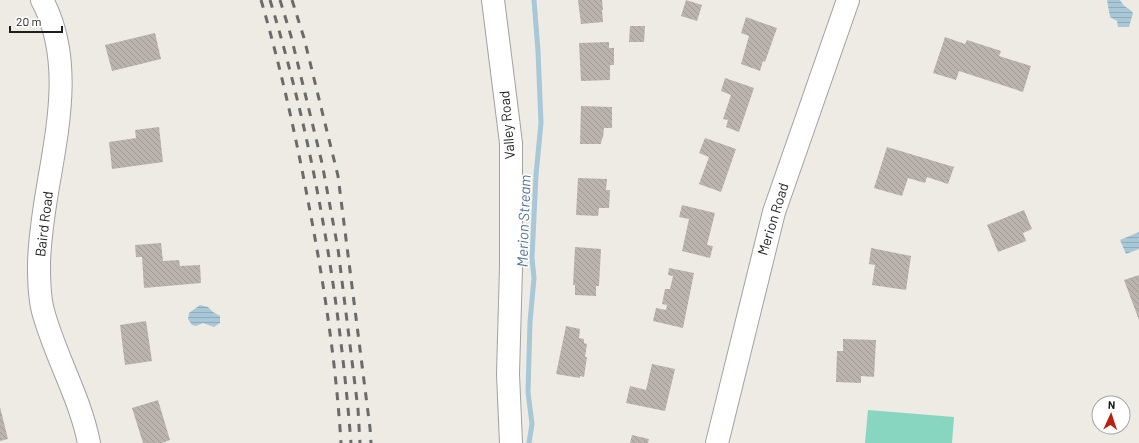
<svg xmlns="http://www.w3.org/2000/svg" width="1139" height="443" viewBox="0 0 1139 443" font-family="Barlow,sans-serif">
<style>
.pitch{fill:#88d6c0}
.water{fill:url(#water-rules)}
.lines{fill:none;stroke-linecap:round;stroke-linejoin:round}
.stream{stroke:#a8c8d7;stroke-width:5}
.building{fill:url(#building-back-hatch)}
.minor-casing{stroke:#a1a1a1;stroke-width:24}
.minor{stroke:#fff;stroke-width:22}
.rail{stroke:#6b6b6b;stroke-width:3;stroke-dasharray:8 8;stroke-linecap:butt}
.labels{text-anchor:middle;stroke-width:3;stroke-linejoin:round;paint-order:stroke}
.street-label{font-size:14px;fill:#1d1d1d;stroke:#fff}
.water-label{font-size:15px;font-style:italic;fill:#5273a4;stroke:#fff}
</style>
<defs>
<pattern id="water-rules" width="6" height="5" patternUnits="userSpaceOnUse"><rect width="6" height="5" fill="#a8c8d7"/><path d="M0 2.5h6" fill="none" stroke="#90abb8"/></pattern>
<pattern id="building-back-hatch" width="6" height="6" patternUnits="userSpaceOnUse"><rect width="6" height="6" fill="#bab4ad"/><path d="M-1 5l2 2M0 0l6 6M5-1l2 2" fill="none" stroke="#9f9a94"/></pattern>
</defs>
<rect width="100%" height="100%" fill="#edebe4"/>
<path class="pitch" d="M 868,410 L 954,417 L 952,443 L 865,443 Z"/>
<path class="water" d="M 1107,0 L 1120,0 C 1125,9 1129,7 1133,13 L 1129,27 L 1118,27 L 1117,21 L 1110,17 Z
M 1139,232 L 1139,249 L 1126,254 L 1120,240 Z
M 200,305 L 208,307 L 213,312 L 220,316 L 220,323 L 214,327 L 203,323 L 196,326 L 192,325 L 188,319 L 189,313 Z"/>
<g class="lines">
<path class="stream" d="M 529,443 L 532,424 L 528,392 L 530,322 L 534,278 L 532,258 L 536,175 L 541,123 L 538,51 L 534,0"/>
</g>
<path class="building" d="M 578,0 L 602,0 L 603,10 L 602,10 L 603,22 L 581,24 Z
M 686,0 L 702,5 L 697,21 L 681,16 Z
M 746,17 L 777,28 L 765,62 L 763,61 L 760,71 L 741,64 L 749,36 L 741,33 Z
M 630,26 L 645,26 L 644,42 L 629,42 Z
M 155,33 L 161,59 L 112,71 L 105,45 Z
M 945,37 L 965,44 L 967,40 L 1001,51 L 999,56 L 1031,66 L 1023,92 L 959,71 L 956,80 L 933,73 Z
M 609,42 L 609,48 L 614,48 L 614,65 L 610,65 L 610,80 L 581,81 L 579,43 Z
M 725,78 L 754,88 L 739,132 L 726,127 L 728,120 L 723,119 L 731,95 L 721,91 Z
M 581,106 L 612,107 L 612,128 L 604,128 L 603,138 L 602,138 L 601,144 L 580,144 Z
M 159,127 L 163,162 L 112,169 L 109,142 L 136,138 L 135,130 Z
M 705,138 L 736,149 L 721,192 L 699,184 L 709,157 L 699,153 Z
M 887,147 L 954,167 L 948,184 L 927,177 L 925,183 L 908,178 L 902,196 L 874,188 Z
M 578,178 L 607,179 L 606,190 L 610,190 L 609,208 L 599,208 L 598,216 L 576,215 Z
M 682,205 L 715,213 L 707,245 L 713,246 L 710,258 L 682,251 L 689,219 L 679,217 Z
M 1024,210 L 1032,229 L 1023,233 L 1026,241 L 998,252 L 987,225 Z
M 161,243 L 163,261 L 179,260 L 180,266 L 200,265 L 201,283 L 144,288 L 142,257 L 136,257 L 135,245 Z
M 575,247 L 601,249 L 599,286 L 596,286 L 596,296 L 575,295 L 575,285 L 573,285 Z
M 871,248 L 911,256 L 906,290 L 872,285 L 875,265 L 869,264 Z
M 669,268 L 694,273 L 683,328 L 653,321 L 656,308 L 666,310 L 667,305 L 662,304 L 665,289 L 670,289 L 673,276 L 668,275 Z
M 1139,275 L 1139,320 L 1124,280 Z
M 146,321 L 152,361 L 125,365 L 120,325 Z
M 566,326 L 580,329 L 579,338 L 584,339 L 584,343 L 587,344 L 585,357 L 587,357 L 584,377 L 580,376 L 580,378 L 556,374 Z
M 843,339 L 876,340 L 874,377 L 861,376 L 861,383 L 836,382 L 837,351 L 843,351 Z
M 652,364 L 675,369 L 665,411 L 626,403 L 630,386 L 646,390 Z
M 158,400 L 170,440 L 162,443 L 143,443 L 132,408 Z
M 0,407 L 8,439 L 0,441 Z
M 632,435 L 649,439 L 648,443 L 630,443 Z"/>
<g class="lines">
<defs>
<path id="minor" d="M 42,0 C 76,63 55,139 45,205 C 42,226 39,245 39,266 C 39,278 40,300 43,311 C 55,356 80,397 89,443
M 493,0 L 511,143 L 511,267 L 508,374 L 511,443
M 717,443 L 774,212 L 848,0"/>
</defs>
<use href="#minor" class="minor-casing"/>
<use href="#minor" class="minor"/>
<path class="rail" d="M 261,0 C 281,68 296,137 309,206 C 324,284 336,363 341,443
M 270,0 C 314,144 339,293 351,443
M 280,0 L 291,36 L 322,163 L 338,249 L 358,409 L 360,443
M 292,0 L 304,38 L 338,176 L 370,428 L 371,443"/>
</g>
<g class="labels">
<g class="street-label">
<text transform="translate(507 125) rotate(-95)" y="5">Valley Road</text>
<text transform="translate(773 219) rotate(-73)" y="5">Merion Road</text>
<text transform="translate(44 224) rotate(-83)" y="5">Baird Road</text>
</g>
<g class="water-label">
<text transform="translate(524 221) rotate(-88)" y="5">Merion Stream</text>
</g>
</g>
<g transform="translate(1111 415) rotate(3)"><circle r="19" fill="#ffffff" stroke="#a5a5a5"/>
<path d="M0-3L7 15L0 10L-7 15Z" fill="#b92211"/>
<text y="-6" font-size="11" font-weight="bold" text-anchor="middle" fill="#1d1d1d">N</text>
</g>
<path d="M10 26v6h52v-6" fill="none" stroke="#1d1d1d" stroke-width="2"/>
<text x="16" y="26" font-size="12" fill="#1d1d1d" stroke="#ffffff" stroke-width="3" paint-order="stroke">20 m</text>
</svg>
